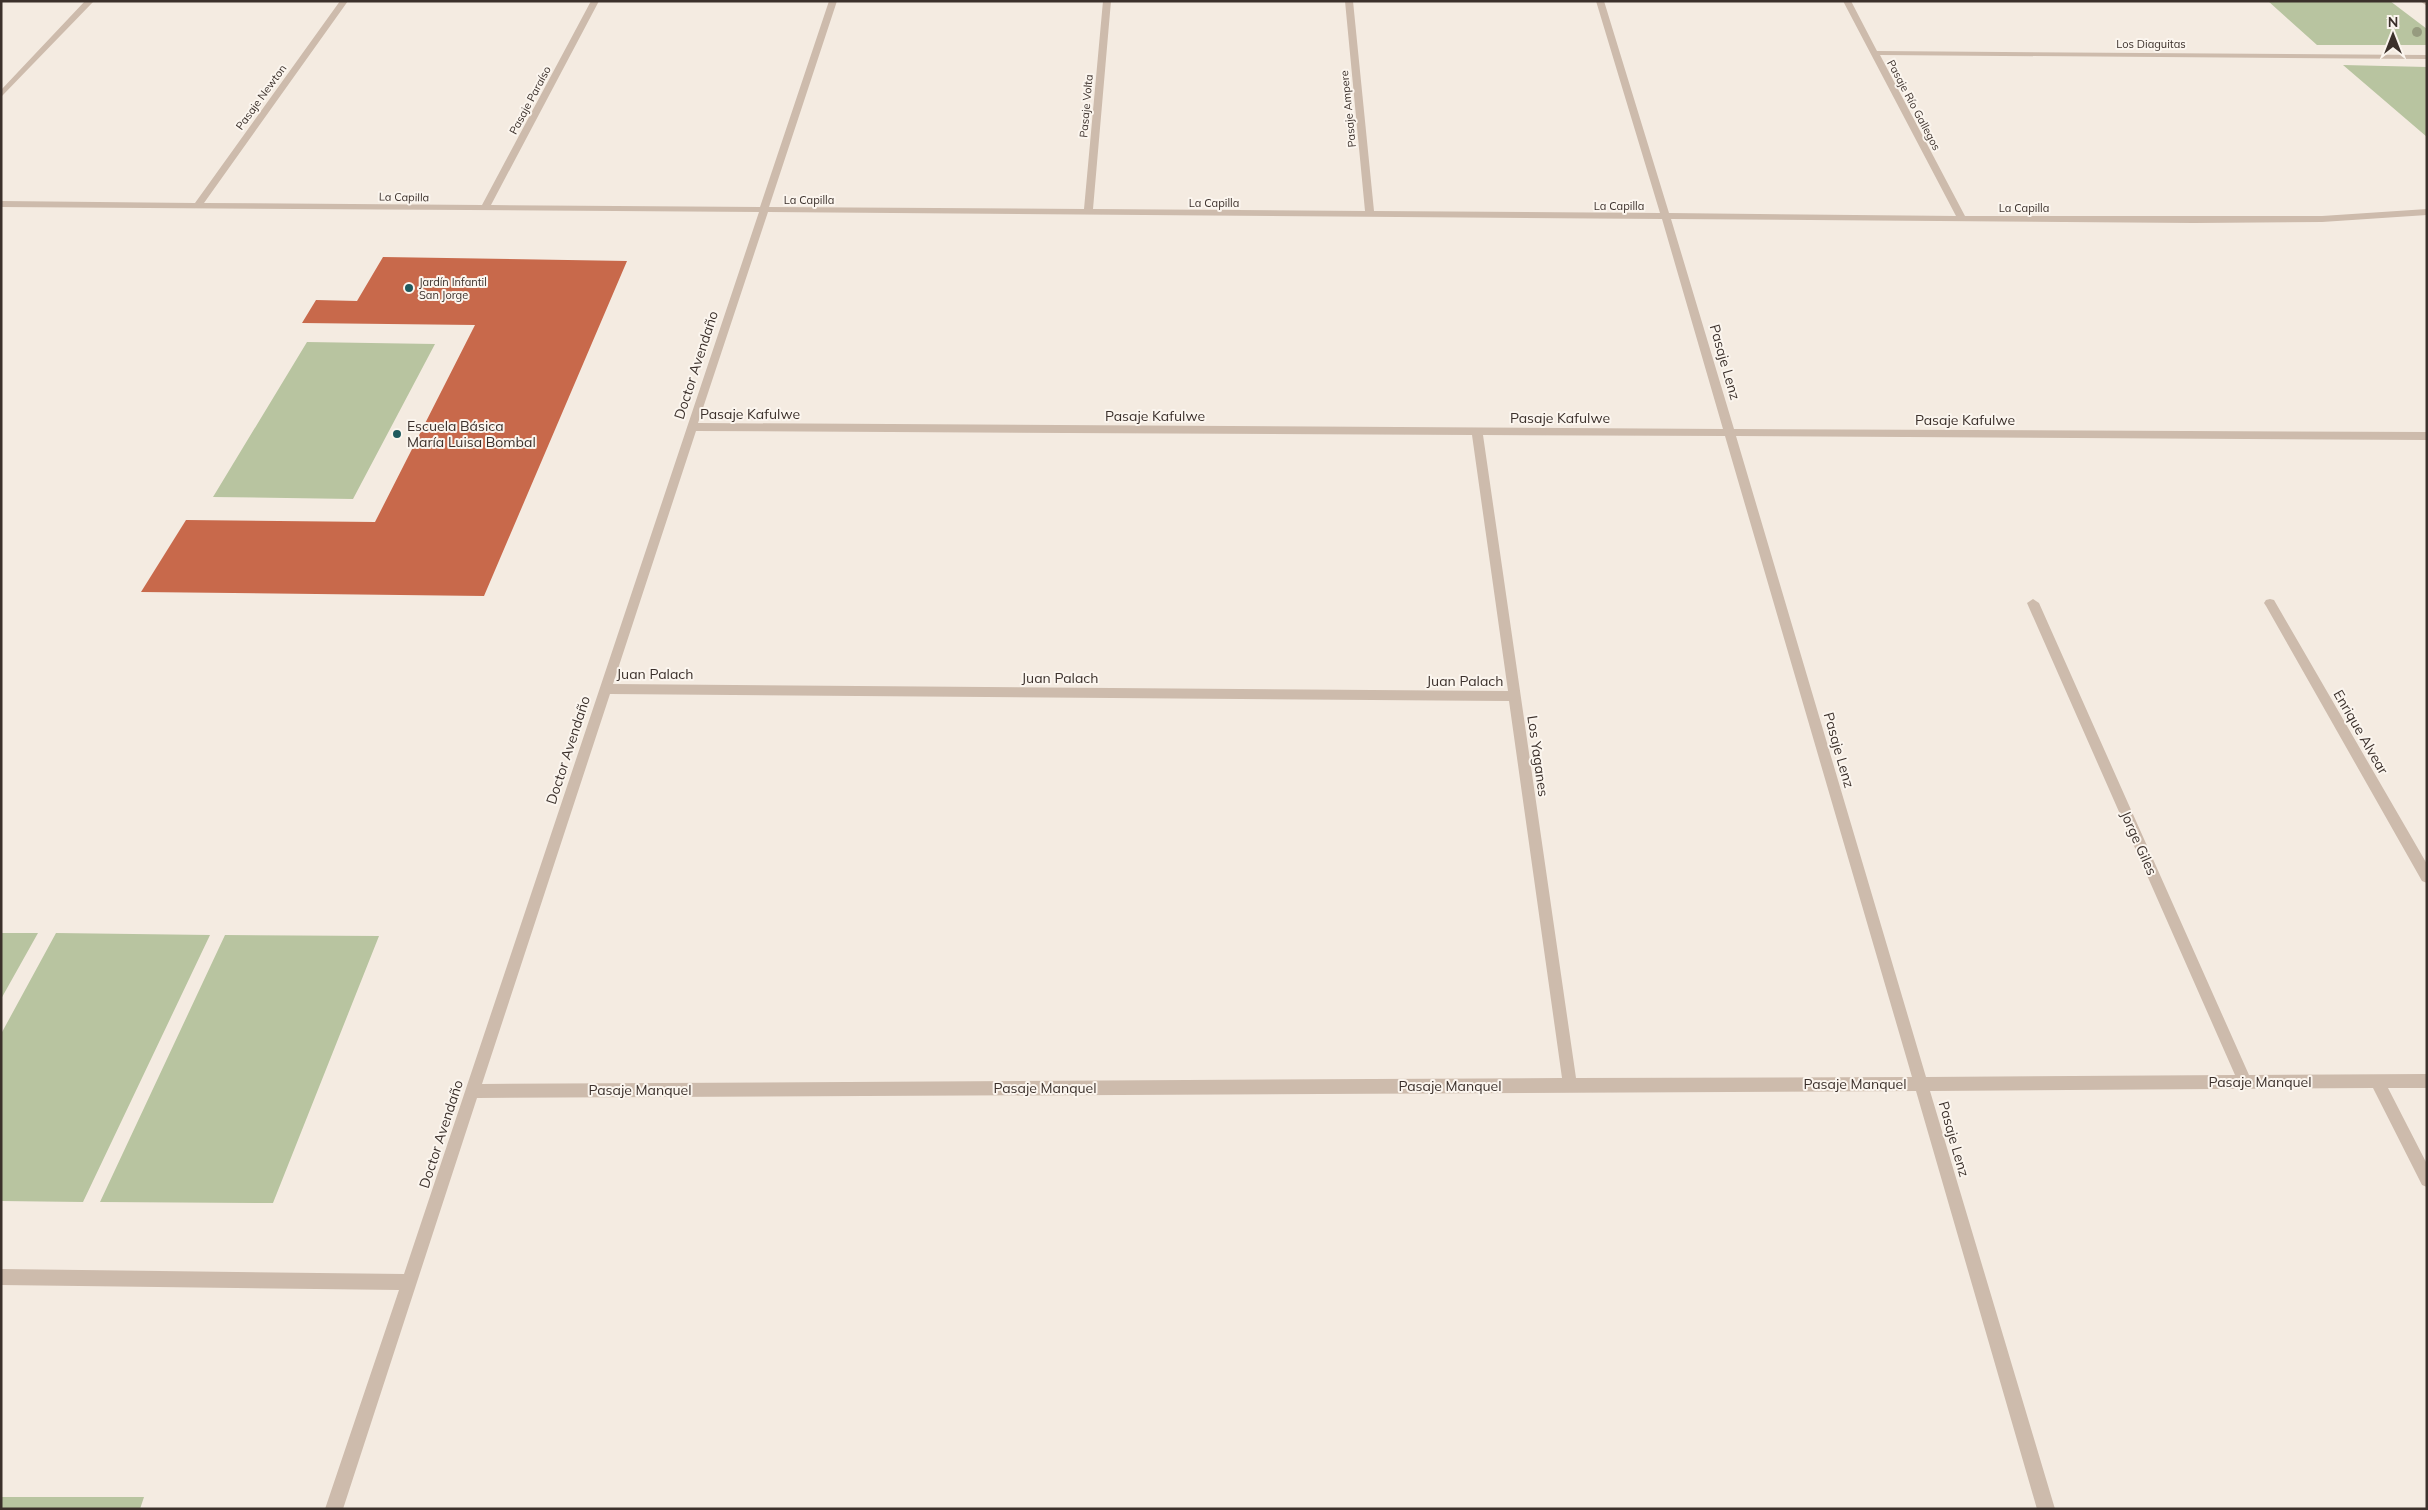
<svg xmlns="http://www.w3.org/2000/svg" width="2428" height="1510" viewBox="0 0 2428 1510" font-family="Mulish,sans-serif">
<style>
.green{fill:#b8c4a0}
.building{fill:#c8694b}
.lines{fill:none;stroke-linecap:round;stroke-linejoin:round}
.minor{fill:#cdbbac;fill-rule:evenodd}
.tree{fill:#969b7f}
.poi-dot{fill:#1f5a5e;stroke:#fbf5ee;stroke-width:2}
.labels{text-anchor:middle;stroke-width:4;stroke-linejoin:round;paint-order:stroke}
.far-street-label{font-size:11px;fill:#3b302b;stroke:#fbf5ee}
.far-poi-label{font-size:11px;fill:#3b302b;stroke:#fbf5ee;text-anchor:start}
.street-label{font-size:14px;fill:#3b302b;stroke:#fbf5ee}
.poi-label{font-size:14px;fill:#3b302b;stroke:#fbf5ee;text-anchor:start}
</style>
<rect width="100%" height="100%" fill="#f4ebe1"/>
<path class="green" d="M 2268,1 L 2390,1 L 2427,29 L 2427,45 L 2317,45 Z
M 2343,65 L 2427,67 L 2427,137 Z
M 307,342 L 435,344 L 353,499 L 213,497 Z
M 1,933 L 38,933 L 1,999 Z
M 56,933 L 210,935 L 83,1202 L 1,1201 L 1,1034 Z
M 225,935 L 379,936 L 273,1203 L 100,1202 Z
M 1,1497 L 144,1497 L 140,1509 L 1,1509 Z"/>
<path class="building" d="M 383,257 L 627,261 L 484,596 L 141,592 L 186,520 L 375,522 L 475,325 L 302,323 L 316,300 L 357,301 Z"/>
<g class="lines">
<path class="minor" d="M 85,1 L 94,1 L 1,97 L 1,90 Z
M 340,1 L 348,1 L 204,203 L 482,205 L 591,1 L 599,1 L 491,205 L 760,207 L 829,1 L 837,1 L 769,207 L 1084,209 L 1103,1 L 1111,1 L 1093,209 L 1365,211 L 1345,1 L 1353,1 L 1374,211 L 1660,213 L 1596,1 L 1604,1 L 1669,213 L 1956,216 L 1843,1 L 1851,1 L 1877,51 L 2427,55 L 2427,59 L 1880,55 L 1965,216 L 2322,216 L 2427,209 L 2427,215 L 2322,222 L 2194,223 L 1671,219 L 1734,429 L 2427,432 L 2427,440 L 1736,436 L 1926,1077 L 2235,1075 L 2027,603 L 2033,599 L 2039,603 L 2249,1075 L 2427,1074 L 2427,1088 L 2388,1088 L 2427,1164 L 2427,1187 L 2422,1185 L 2373,1088 L 1930,1091 L 2055,1509 L 2037,1509 L 1916,1091 L 477,1098 L 343,1509 L 325,1509 L 399,1290 L 1,1285 L 1,1269 L 404,1274 L 759,212 L 1,207 L 1,201 L 195,203 ZM 768,212 L 1662,219 L 1723,429 L 698,423 ZM 696,431 L 1472,435 L 1508,691 L 613,684 ZM 1483,435 L 1725,436 L 1912,1077 L 1576,1078 ZM 610,694 L 1509,701 L 1562,1078 L 482,1084 Z
M 2420,1 L 2427,1 L 2427,6 Z
M 2270,599 L 2274,600 L 2427,864 L 2427,883 L 2422,881 L 2266,606 L 2264,603 L 2266,600 Z"/>
</g>
<circle class="tree" cx="2417" cy="32" r="5"/>
<g class="poi-dot">
<circle cx="409" cy="288" r="5"/>
<circle cx="397" cy="434" r="5"/>
</g>
<g class="labels">
<g class="far-street-label">
<text x="2151" y="48">Los Diaguitas</text>
<text transform="translate(261 97) rotate(-54)" y="4">Pasaje Newton</text>
<text transform="translate(530 100) rotate(-62)" y="4">Pasaje Paraíso</text>
<text transform="translate(1914 105) rotate(62)" y="4">Pasaje Río Gallegos</text>
<text transform="translate(1086 106) rotate(-85)" y="4">Pasaje Volta</text>
<text transform="translate(1348 109) rotate(-96)" y="4">Pasaje Ampere</text>
<text transform="translate(404 197) rotate(1)" y="4">La Capilla</text>
<text x="809" y="204">La Capilla</text>
<text x="1214" y="207">La Capilla</text>
<text x="1619" y="210">La Capilla</text>
<text x="2024" y="212">La Capilla</text>
</g>
<g class="far-poi-label">
<text x="419" y="286">Jardín Infantil<tspan x="419" dy="13">San Jorge</tspan></text>
</g>
<g class="street-label">
<text transform="translate(1725 362) rotate(74)" y="5">Pasaje Lenz</text>
<text transform="translate(696 365) rotate(-72)" y="5">Doctor Avendaño</text>
<text x="750" y="419">Pasaje Kafulwe</text>
<text x="1155" y="421">Pasaje Kafulwe</text>
<text x="1560" y="423">Pasaje Kafulwe</text>
<text x="1965" y="425">Pasaje Kafulwe</text>
<text x="655" y="679">Juan Palach</text>
<text x="1060" y="683">Juan Palach</text>
<text x="1465" y="686">Juan Palach</text>
<text transform="translate(2361 732) rotate(60)" y="5">Enrique Alvear</text>
<text transform="translate(568 750) rotate(-72)" y="5">Doctor Avendaño</text>
<text transform="translate(1839 750) rotate(74)" y="5">Pasaje Lenz</text>
<text transform="translate(1538 756) rotate(82)" y="5">Los Yaganes</text>
<text transform="translate(2139 843) rotate(66)" y="5">Jorge Giles</text>
<text x="2260" y="1087">Pasaje Manquel</text>
<text x="1855" y="1089">Pasaje Manquel</text>
<text x="1450" y="1091">Pasaje Manquel</text>
<text x="1045" y="1093">Pasaje Manquel</text>
<text x="640" y="1095">Pasaje Manquel</text>
<text transform="translate(441 1134) rotate(-72)" y="5">Doctor Avendaño</text>
<text transform="translate(1954 1139) rotate(74)" y="5">Pasaje Lenz</text>
</g>
<g class="poi-label">
<text x="407" y="431">Escuela Básica<tspan x="407" dy="16">María Luisa Bombal</tspan></text>
</g>
</g>
<rect width="2428" height="1510" fill="none" stroke="#3b302b" stroke-width="5"/>
<g transform="translate(2393 35)" stroke="#fbf5ee" stroke-width="4" paint-order="stroke">
<path d="M0-4L9 19L0 12L-9 19Z" fill="#3b302b"/>
<text y="-8" font-size="14" font-weight="bold" text-anchor="middle" fill="#3b302b">N</text>
</g>
</svg>
